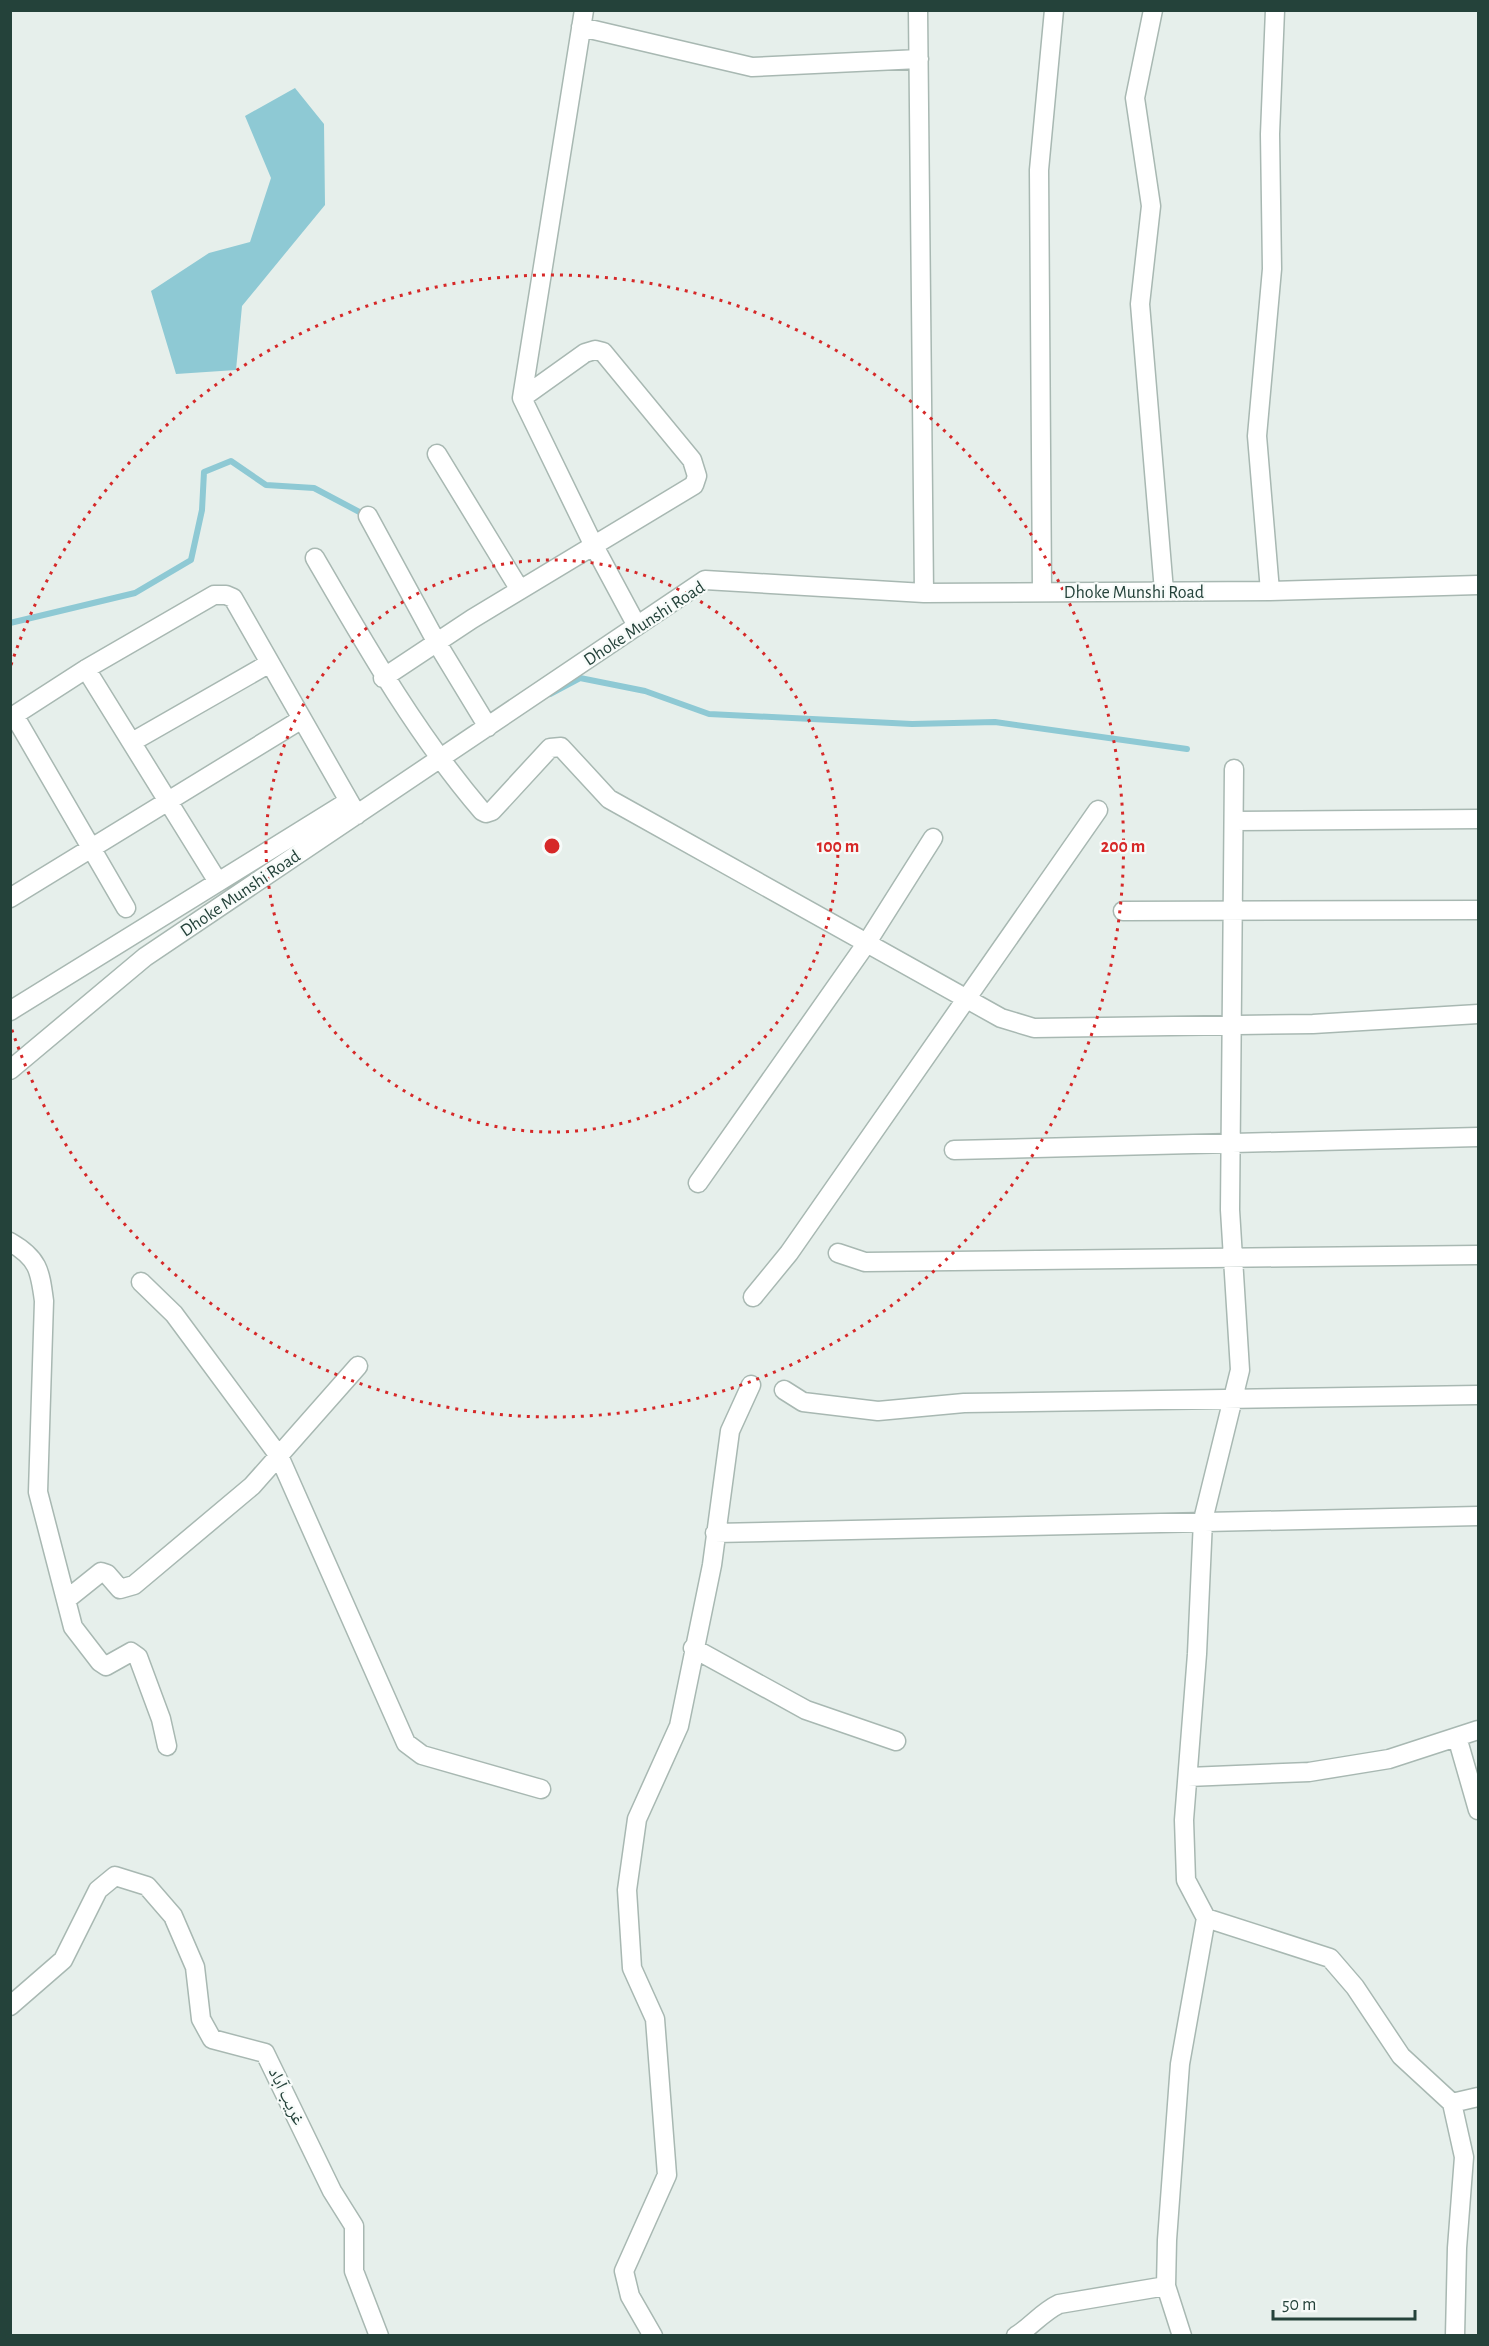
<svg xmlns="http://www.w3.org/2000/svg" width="1489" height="2346" viewBox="0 0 1489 2346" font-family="'Alegreya Sans','Noto Naskh Arabic',sans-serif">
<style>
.water{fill:#8ec9d4}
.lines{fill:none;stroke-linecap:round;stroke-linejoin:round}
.stream{stroke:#8ec9d4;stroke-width:6}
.minor-casing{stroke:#a8b8b2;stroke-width:21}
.minor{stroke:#fff;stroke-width:18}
.ring{fill:none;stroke:#d62828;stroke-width:3;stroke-dasharray:3 6}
.labels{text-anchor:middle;stroke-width:4.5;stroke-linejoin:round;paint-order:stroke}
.street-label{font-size:18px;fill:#24423a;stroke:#f7fbf9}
.centre{fill:#d62828;stroke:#f7fbf9;stroke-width:3}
.ring-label{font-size:18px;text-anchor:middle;font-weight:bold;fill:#d62828;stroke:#f7fbf9;stroke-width:4.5;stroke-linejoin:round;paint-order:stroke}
</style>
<rect width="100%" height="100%" fill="#e6efeb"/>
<path class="water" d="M 295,88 L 324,124 L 325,205 L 242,306 L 236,370 L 176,374 L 151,291 L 209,253 L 250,242 L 271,178 L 245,116 Z"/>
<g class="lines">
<path class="stream" d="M 10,623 L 135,593 L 191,560 L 202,510 L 204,472 L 231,461 L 266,485 L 314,488 L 367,516
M 550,694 L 580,678 L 645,691 L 709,714 L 912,724 L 995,722 L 1187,749"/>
<defs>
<path id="minor" d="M 584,10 L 522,398 L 594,546 L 637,626
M 918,10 L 924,593
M 1153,10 L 1135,98 L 1151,206 L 1140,304 L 1164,591
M 581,27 L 752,67 L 919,59
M 437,454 L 520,590
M 368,516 L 437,643 L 488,727
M 315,558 C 366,646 416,734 482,811 L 486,813 L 492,811 L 550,748 L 561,747 L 609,799 L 1001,1018 L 1034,1028 L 1313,1024 L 1478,1014
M 1270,591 L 1257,436 L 1272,269 L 1270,134 L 1275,10
M 1042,592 L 1039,170 L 1054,10
M 86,669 L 218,882
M 383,678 L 472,619 L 694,485 L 697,476 L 692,460 L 603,352 L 595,350 L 585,353 L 522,398
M 14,715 L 126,908
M 10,718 L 86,669 L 214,595 L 226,595 L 233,598 L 357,815
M 132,742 L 270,663
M 1234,821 L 1478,819
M 10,898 L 302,719
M 1123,911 L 1478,910
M 10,1011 L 349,801
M 10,1070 L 145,957 L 705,580 L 924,593 L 1270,591 L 1478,585
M 954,1150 L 1478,1137
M 698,1183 L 866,944 L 933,838
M 10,1242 C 38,1258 40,1270 44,1301 L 38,1492 L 73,1627 L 100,1662 L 106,1666 L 131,1652 L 138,1657 L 161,1719 L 167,1746
M 838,1253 L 865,1262 L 1478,1255
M 141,1282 L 174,1314 L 279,1456 L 406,1743 L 422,1755 L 541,1789
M 753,1297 L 789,1253 L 1098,810
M 784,1390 L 803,1402 L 878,1411 L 964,1403 L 1478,1395
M 715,1533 L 1478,1516
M 66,1600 L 101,1572 L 107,1574 L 120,1589 L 134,1585 L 252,1486 L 358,1366
M 693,1648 L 806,1710 L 896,1741
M 1457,1737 L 1478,1810
M 1188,1777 L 1309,1772 L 1389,1759 L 1478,1730
M 1206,1918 L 1330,1958 L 1355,1987 L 1401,2056 L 1452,2103 L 1478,2097
M 10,2006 L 63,1960 L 98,1890 L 115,1876 L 147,1886 L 173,1916 L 195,1967 L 201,2019 L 212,2039 L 265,2053 L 332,2191 L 354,2226 L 354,2271 L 379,2336
M 1452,2103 L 1464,2157 L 1457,2248 L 1455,2336
M 653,2336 L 630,2296 L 624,2271 L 667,2175 L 655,2019 L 632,1968 L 627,1890 L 637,1819 L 679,1726 L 712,1565 L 730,1431 L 751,1385
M 1016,2336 C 1032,2326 1042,2312 1059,2304 L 1166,2286
M 1182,2336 L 1166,2286 L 1167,2240 L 1180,2064 L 1206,1918 L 1186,1880 L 1184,1820 L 1197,1654 L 1203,1520 L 1240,1370 L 1230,1210 L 1234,769"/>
</defs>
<use href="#minor" class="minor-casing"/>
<use href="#minor" class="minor"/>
</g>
<g class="ring">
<circle cx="552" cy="846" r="286"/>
<path d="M11 665A571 571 0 1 1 11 1027"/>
</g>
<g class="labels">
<g class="street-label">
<text x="1134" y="598">Dhoke Munshi Road</text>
<text transform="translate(644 623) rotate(-33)" y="6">Dhoke Munshi Road</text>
<text transform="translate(240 893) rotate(-34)" y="6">Dhoke Munshi Road</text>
<text transform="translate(287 2096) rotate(64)" y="6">غریب آباد</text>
</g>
</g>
<circle cx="552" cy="846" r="9" class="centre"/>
<g class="ring-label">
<text x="838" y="852">100 m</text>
<text x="1123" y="852">200 m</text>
</g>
<rect width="1489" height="2346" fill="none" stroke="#24423a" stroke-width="24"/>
<path d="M1273 2310v9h142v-9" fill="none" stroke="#24423a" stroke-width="3"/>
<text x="1282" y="2310" font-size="18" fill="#24423a" stroke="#f7fbf9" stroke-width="4.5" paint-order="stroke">50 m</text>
</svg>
